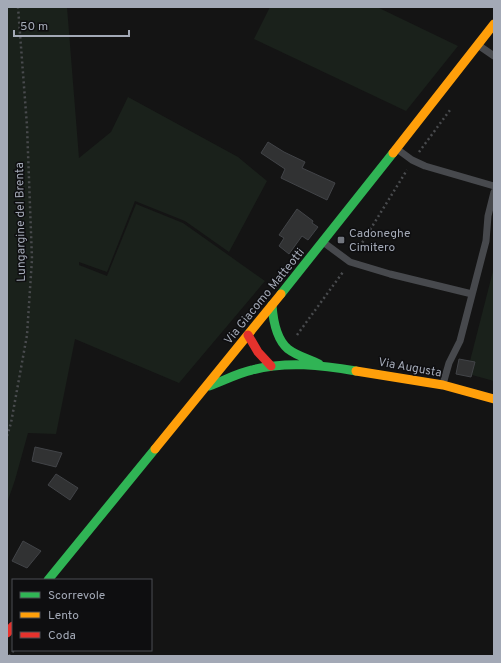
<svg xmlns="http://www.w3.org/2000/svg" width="501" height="663" viewBox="0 0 501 663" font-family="Overpass,sans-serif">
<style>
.green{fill:#1a211b}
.building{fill:#313233;stroke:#424448}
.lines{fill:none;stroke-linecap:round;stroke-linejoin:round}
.path{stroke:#494b4e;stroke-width:2.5;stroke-dasharray:2 3;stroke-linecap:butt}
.lane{stroke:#47494d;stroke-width:7}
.fast{stroke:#30b455;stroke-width:9}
.slow{stroke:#ff9f0a;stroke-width:9}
.jam{stroke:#e5322d;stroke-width:9}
.poi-dot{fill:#71757d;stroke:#0e0e10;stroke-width:1.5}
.labels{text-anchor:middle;stroke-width:3;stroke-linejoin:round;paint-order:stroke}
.street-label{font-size:12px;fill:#a3a9b6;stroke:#0e0e10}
.poi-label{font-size:12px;fill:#a3a9b6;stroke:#0e0e10;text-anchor:start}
</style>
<rect width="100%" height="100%" fill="#141414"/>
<path class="green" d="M 7,7 L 67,7 L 79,158 L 111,132 L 128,97 L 238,157 L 267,181 L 229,252 L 185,221 L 135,201 L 107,272 L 79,262 L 79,265 L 107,276 L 136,204 L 183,223 L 265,281 L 179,383 L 75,339 L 56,434 L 28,433 L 15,480 L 7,503 Z
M 270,7 L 377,7 L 458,46 L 406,111 L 254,39 Z
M 494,267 L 494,381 L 472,375 L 471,377 L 456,374 L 459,359 L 470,361 Z"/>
<path class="building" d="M 268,142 L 284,152 L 305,162 L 302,168 L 335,183 L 327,200 L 281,178 L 285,169 L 261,153 Z
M 297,209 L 313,221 L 312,223 L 318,227 L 308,240 L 302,236 L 289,254 L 279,246 L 284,238 L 279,235 Z
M 459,359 L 475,362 L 471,377 L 456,374 Z
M 35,447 L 62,453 L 56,467 L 32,461 Z
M 56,474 L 78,488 L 70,500 L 48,485 Z
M 23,541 L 41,551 L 27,568 L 12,561 Z"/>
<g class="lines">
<path class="path" d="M 419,152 L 450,110
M 357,251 L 407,170
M 297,335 L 343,272
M 7,436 L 11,423 L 27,335 L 32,259 L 27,126 L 18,7
M 9,656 L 14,650"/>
<path class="lane" d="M 478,45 L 494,56
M 397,149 L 412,160 L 425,166 L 494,186
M 323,242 L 350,262 L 390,274 L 472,294
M 443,384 L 449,363 L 460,341 L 486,241 L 488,216 L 494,192"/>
<path class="fast" d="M 281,294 L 393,153
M 272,305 C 273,319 276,339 288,349 C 297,356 309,359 319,364
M 209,386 C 223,381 238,373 252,370 C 286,361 322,365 356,371
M 48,580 L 155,449"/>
<path class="slow" d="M 393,153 L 494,24
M 356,371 L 443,385 L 494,399
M 155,449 L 281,294"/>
<path class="jam" d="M 248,335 L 258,352 L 271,366
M 7,633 L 13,626"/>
</g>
<rect class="poi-dot" x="337" y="236" width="8" height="8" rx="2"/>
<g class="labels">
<g class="street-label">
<text transform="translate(20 222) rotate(-91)" y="4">Lungargine del Brenta</text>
<text transform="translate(264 296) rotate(-51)" y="4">Via Giacomo Matteotti</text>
<text transform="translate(410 367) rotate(10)" y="4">Via Augusta</text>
</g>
<g class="poi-label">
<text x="349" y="237">Cadoneghe<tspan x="349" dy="14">Cimitero</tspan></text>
</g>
</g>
<rect width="501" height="663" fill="none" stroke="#a3a9b6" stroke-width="16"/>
<rect x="12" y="579" width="140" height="72" fill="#0e0e10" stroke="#4a4c52"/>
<rect x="20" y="592" width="20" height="6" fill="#30b455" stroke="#4a4c52"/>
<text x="48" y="599" font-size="12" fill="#a3a9b6">Scorrevole</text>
<rect x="20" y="612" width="20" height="6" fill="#ff9f0a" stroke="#4a4c52"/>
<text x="48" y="619" font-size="12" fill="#a3a9b6">Lento</text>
<rect x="20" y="632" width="20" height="6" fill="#e5322d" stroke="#4a4c52"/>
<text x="48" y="639" font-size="12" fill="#a3a9b6">Coda</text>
<path d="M14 30v6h115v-6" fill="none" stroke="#a3a9b6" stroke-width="2"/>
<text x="20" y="30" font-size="12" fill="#a3a9b6" stroke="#0e0e10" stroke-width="3" paint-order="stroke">50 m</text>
</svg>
